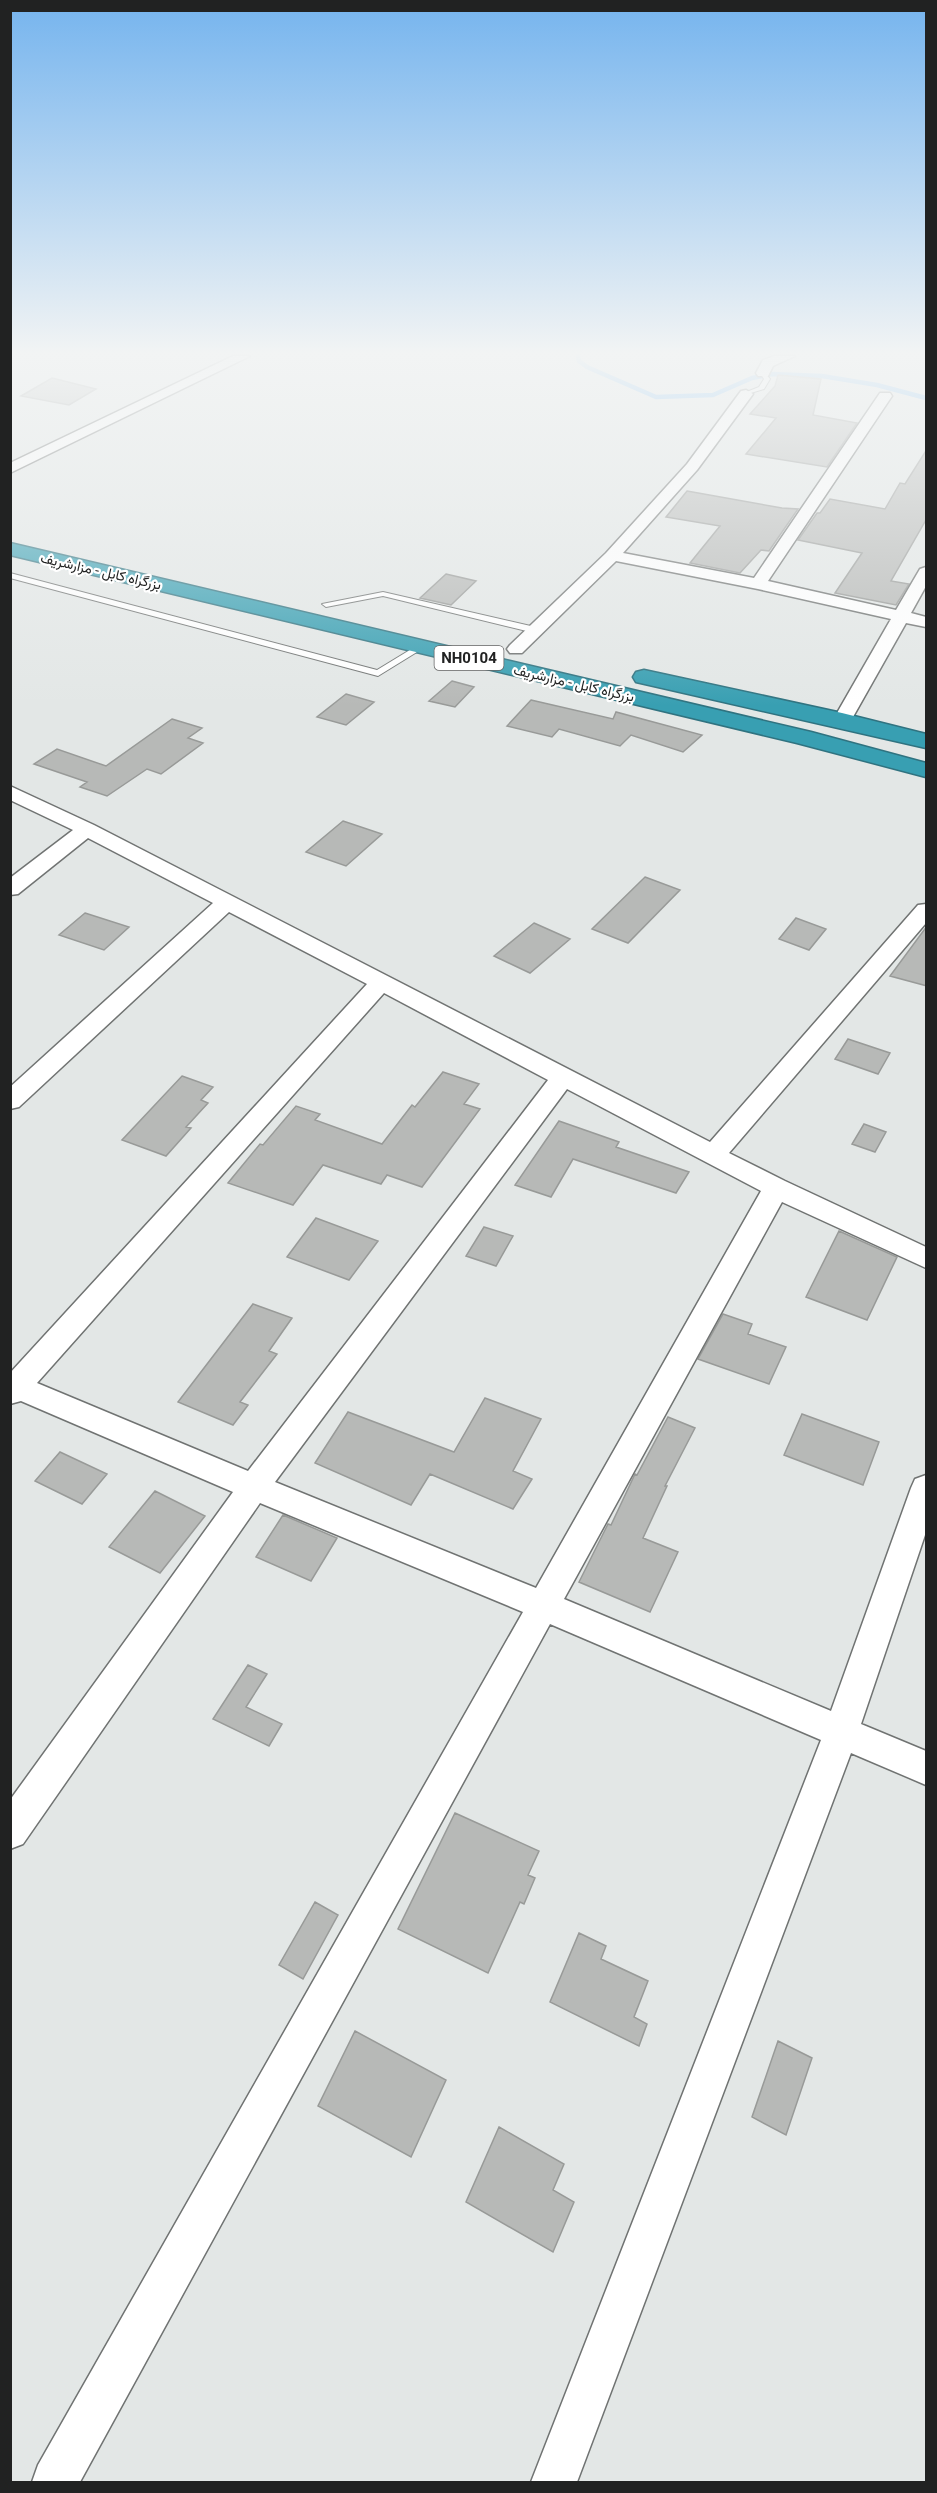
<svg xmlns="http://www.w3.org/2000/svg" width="937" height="2493" viewBox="0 0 937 2493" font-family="Roboto,Vazirmatn,sans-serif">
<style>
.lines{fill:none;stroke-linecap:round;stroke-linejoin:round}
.stream{stroke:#69b5f6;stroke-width:4.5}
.building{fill:#b7b9b7;stroke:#989a98;stroke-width:1.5}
.lane-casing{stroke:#707372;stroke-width:2}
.street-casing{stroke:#707372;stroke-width:3}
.highway-casing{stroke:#307380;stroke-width:3}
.lane{fill:#fff;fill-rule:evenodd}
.street{fill:#fff;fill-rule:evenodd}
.highway{fill:#389fb2;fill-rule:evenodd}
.labels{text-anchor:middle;stroke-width:4.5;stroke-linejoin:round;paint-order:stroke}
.far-street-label{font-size:14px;fill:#212222;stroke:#fff}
.shield{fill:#fff;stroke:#646464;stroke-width:1.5}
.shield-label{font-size:15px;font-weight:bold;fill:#212222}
</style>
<rect width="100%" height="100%" fill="#e3e7e6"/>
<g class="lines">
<path class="stream" d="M 578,356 L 579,361 L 587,367 L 656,397 L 713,395 L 752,378 L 772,374 L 822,376 L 877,385 L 926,398"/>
</g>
<path class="building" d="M 778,375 L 821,379 L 813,415 L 857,423 L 827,467 L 746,454 L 776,418 L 750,414 L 775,386 Z
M 52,378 L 96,389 L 69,405 L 21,396 Z
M 927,449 L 927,518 L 891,581 L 909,584 L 896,605 L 835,593 L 862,553 L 798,540 L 817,513 L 820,513 L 830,499 L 885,509 L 900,483 L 905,484 Z
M 687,491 L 782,508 L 798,509 L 769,551 L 761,550 L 740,573 L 690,563 L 720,526 L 666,517 Z
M 446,574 L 476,581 L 451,605 L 420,598 Z
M 452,681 L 474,687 L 455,707 L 429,701 Z
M 346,694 L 374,702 L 346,725 L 317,717 Z
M 531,700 L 613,719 L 616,712 L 702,735 L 683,752 L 631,735 L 620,746 L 559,729 L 552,737 L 507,726 Z
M 172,719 L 202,728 L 188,738 L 203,743 L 161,774 L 147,769 L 107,796 L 80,787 L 87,782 L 34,764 L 57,749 L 106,766 Z
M 343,821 L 382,834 L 346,866 L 306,852 Z
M 645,877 L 680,890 L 628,943 L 592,929 Z
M 85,913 L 129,927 L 104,950 L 59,935 Z
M 796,918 L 826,929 L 809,950 L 779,939 Z
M 534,923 L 570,939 L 530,973 L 494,956 Z
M 927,926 L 927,986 L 890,976 Z
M 848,1039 L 890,1053 L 878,1074 L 835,1059 Z
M 443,1072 L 479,1084 L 464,1104 L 480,1109 L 422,1187 L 387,1175 L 381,1184 L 323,1165 L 293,1205 L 228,1183 L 260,1144 L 263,1145 L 296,1106 L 320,1114 L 315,1120 L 382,1144 L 412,1105 L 415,1107 Z
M 182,1076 L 213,1087 L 201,1100 L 208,1103 L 186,1127 L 191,1128 L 166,1156 L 122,1140 Z
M 559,1121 L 619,1142 L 616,1147 L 689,1172 L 676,1193 L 573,1159 L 551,1197 L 515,1185 Z
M 864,1124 L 886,1132 L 875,1152 L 852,1144 Z
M 316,1218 L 378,1241 L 349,1280 L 287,1257 Z
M 484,1227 L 513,1236 L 496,1266 L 466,1256 Z
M 839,1231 L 897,1257 L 867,1320 L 806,1297 Z
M 253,1304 L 292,1318 L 269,1351 L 277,1354 L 240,1402 L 248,1405 L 233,1425 L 178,1402 Z
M 723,1314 L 752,1324 L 748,1334 L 786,1347 L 769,1384 L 698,1359 Z
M 485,1398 L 541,1419 L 513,1471 L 532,1479 L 513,1509 L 430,1474 L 411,1505 L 315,1463 L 348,1412 L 454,1452 Z
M 802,1414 L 879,1442 L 863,1485 L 784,1455 Z
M 668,1417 L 695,1428 L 665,1486 L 667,1486 L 643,1538 L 678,1552 L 650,1612 L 579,1582 L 608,1524 L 611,1525 L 635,1474 L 637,1475 Z
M 60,1452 L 107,1474 L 82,1504 L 35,1481 Z
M 155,1491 L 205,1516 L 160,1573 L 109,1547 Z
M 283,1515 L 337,1538 L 311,1581 L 256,1557 Z
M 248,1665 L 267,1674 L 246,1707 L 282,1724 L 269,1746 L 213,1719 Z
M 455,1813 L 539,1851 L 528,1875 L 535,1878 L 524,1904 L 520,1902 L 488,1973 L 398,1929 Z
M 315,1902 L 338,1915 L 303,1979 L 279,1965 Z
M 579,1933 L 606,1946 L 601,1959 L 648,1981 L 634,2017 L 647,2024 L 639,2046 L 550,2002 Z
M 355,2031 L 446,2080 L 411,2157 L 318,2106 Z
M 778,2041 L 812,2058 L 786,2135 L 752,2117 Z
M 499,2127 L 564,2164 L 553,2190 L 574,2202 L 553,2252 L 466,2202 Z"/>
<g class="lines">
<defs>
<path id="lane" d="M 763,371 L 770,379 L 764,389 L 744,395 L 744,393 L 759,387 L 764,379 L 760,373 Z
M 10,573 L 377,670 L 418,645 L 425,647 L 378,676 L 10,578 Z
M 383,592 L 535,627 L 539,630 L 535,633 L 383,596 L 326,607 L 322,604 Z"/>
<path id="street" d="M 233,356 L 250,356 L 10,473 L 10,463 Z
M 775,356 L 795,356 L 773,366 L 768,376 L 758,376 L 756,373 L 763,360 Z
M 746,390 L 753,394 L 697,470 L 623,553 L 754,578 L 880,393 L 890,393 L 892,396 L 768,581 L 896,610 L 920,569 L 926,567 L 926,586 L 911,613 L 926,617 L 926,627 L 906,623 L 849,724 L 835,724 L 833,720 L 891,619 L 758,589 L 616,561 L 522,653 L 510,653 L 507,649 L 510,645 L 606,553 L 687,464 L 741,391 Z
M 10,786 L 94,825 L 710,1142 L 918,905 L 926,904 L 926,923 L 729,1153 L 785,1181 L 926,1247 L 926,1268 L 782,1202 L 564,1599 L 831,1711 L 911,1488 L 915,1479 L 926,1475 L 926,1532 L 861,1724 L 926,1751 L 926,1785 L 851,1753 L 577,2482 L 531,2482 L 821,1740 L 550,1624 L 80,2482 L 32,2482 L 38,2465 L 523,1612 L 260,1503 L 23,1844 L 10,1849 L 10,1800 L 233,1492 L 21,1401 L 10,1404 L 10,1373 L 367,984 L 229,912 L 19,1107 L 10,1109 L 10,1087 L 213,903 L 88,838 L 18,894 L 10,895 L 10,878 L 73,830 L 10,800 ZM 384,993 L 548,1080 L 248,1471 L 37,1383 ZM 567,1089 L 761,1191 L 536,1588 L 275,1482 Z"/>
<path id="highway" d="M 10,543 L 811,732 L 926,763 L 926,777 L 797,743 L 10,555 Z
M 644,670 L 842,713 L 926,734 L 926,748 L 636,682 L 633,677 L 636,672 Z"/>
</defs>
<use href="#lane" class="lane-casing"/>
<use href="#street" class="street-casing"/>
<use href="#highway" class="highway-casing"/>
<use href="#lane" class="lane"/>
<use href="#street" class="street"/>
<use href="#highway" class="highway"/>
</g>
<linearGradient id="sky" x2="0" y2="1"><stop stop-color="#75b4ee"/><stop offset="0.5" stop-color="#f2f4f4"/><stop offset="1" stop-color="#f2f4f4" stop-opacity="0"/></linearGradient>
<rect width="937" height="706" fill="url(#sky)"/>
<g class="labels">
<g class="far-street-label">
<text transform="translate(101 571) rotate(13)" y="5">بزرگراه کابل - مزارشریف</text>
<text transform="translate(574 683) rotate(13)" y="5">بزرگراه کابل - مزارشریف</text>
</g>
<rect class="shield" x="434.5" y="646" width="69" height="24" rx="4.5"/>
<g class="shield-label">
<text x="469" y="663">NH0104</text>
</g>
</g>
<rect width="937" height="2493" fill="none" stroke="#212222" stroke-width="24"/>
</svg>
